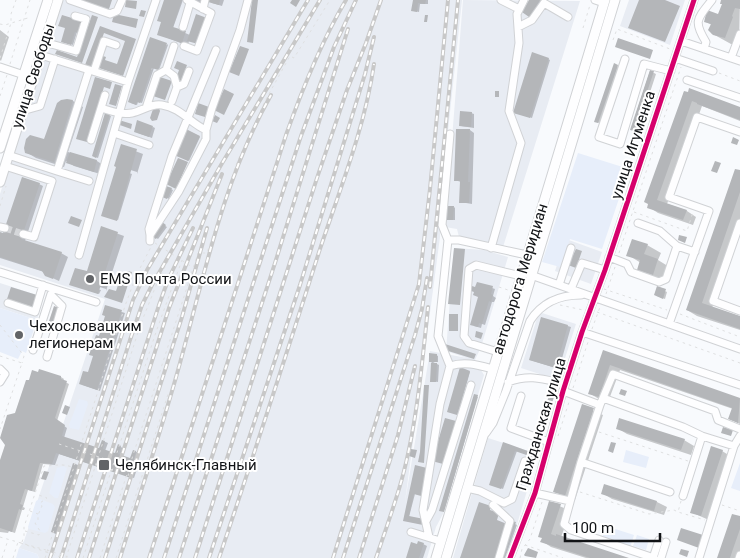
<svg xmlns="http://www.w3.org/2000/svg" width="740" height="558" viewBox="0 0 740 558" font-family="Roboto,sans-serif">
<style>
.built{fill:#e8ecf3}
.green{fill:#e7eefa}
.shadow{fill:#0003}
.building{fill:#b4b6b9}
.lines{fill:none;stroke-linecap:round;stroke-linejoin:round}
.minor-tunnel{stroke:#d5d7da;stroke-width:7;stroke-dasharray:7 3.5;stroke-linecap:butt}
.minor-casing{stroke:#d0d2d5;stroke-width:9}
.major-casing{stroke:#d0d2d5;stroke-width:11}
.path{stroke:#dfe0e1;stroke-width:1;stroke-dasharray:2.5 4;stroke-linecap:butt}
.minor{stroke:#fefeff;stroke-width:7}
.major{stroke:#fefeff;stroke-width:9}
.rail-casing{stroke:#c8c8c8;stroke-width:4}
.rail{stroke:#fff;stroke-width:2;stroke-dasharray:5.5;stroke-linecap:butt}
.path-bridge{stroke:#dfe0e1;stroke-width:1;stroke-dasharray:2.5 4;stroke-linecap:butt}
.cycleway-casing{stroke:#fff;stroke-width:8}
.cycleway{stroke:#d6006c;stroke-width:5}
.poi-dot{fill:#626467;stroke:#fff;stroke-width:2}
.labels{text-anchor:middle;stroke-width:4;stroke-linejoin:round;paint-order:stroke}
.street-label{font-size:15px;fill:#111316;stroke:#fff}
.poi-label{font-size:15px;fill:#111316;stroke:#fff;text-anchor:start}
</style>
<rect width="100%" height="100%" fill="#f8fafd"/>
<path class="built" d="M 62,0 L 462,0 L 440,206 L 440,237 L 405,502 L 430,351 L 467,358 L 446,351 L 454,248 L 484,250 L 508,257 L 481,347 L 475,360 L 484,375 L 478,395 L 444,512 L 436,527 L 427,558 L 39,558 L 37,554 L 19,548 L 24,541 L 105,299 L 0,265 L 0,194 Z
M 463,0 L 580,1 L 503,247 L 459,237 L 457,229 L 445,227 Z
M 629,0 L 685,0 L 670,45 L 620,26 Z
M 566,239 L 602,252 L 591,284 L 555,271 Z
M 0,283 L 43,297 L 37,320 L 0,308 Z
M 539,312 L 576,324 L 558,380 L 521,368 Z
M 488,438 L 538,454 L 507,558 L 453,558 Z"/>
<path class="green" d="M 578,153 L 629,169 L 602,249 L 570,239 L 560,267 L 542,262 Z
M 0,308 L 37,320 L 26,353 L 22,351 L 18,359 L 0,352 Z
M 79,399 L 87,401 L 88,404 L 79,430 L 70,428 L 69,425 Z
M 626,450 L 649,457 L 646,468 L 623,462 Z
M 740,463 L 740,491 L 731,488 Z
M 63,466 L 67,468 L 58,498 L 55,498 L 49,493 L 57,468 Z
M 40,499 L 53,504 L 55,507 L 48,531 L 45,533 L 29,529 L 28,527 L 36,501 Z
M 606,526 L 634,535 L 630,548 L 602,538 Z
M 637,535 L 649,539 L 646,550 L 633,546 Z
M 19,548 L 37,554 L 39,558 L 16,558 Z"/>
<path class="shadow" d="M 165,0 L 183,0 L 173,28 L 190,35 L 188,46 L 158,34 L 162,22 Z
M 193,0 L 204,0 L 202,6 Z
M 210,0 L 224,0 L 222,6 L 212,3 Z
M 414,0 L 428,0 L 428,4 L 420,4 L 419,12 L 414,11 Z
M 531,0 L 542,0 L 532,17 L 523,12 Z
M 722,0 L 740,0 L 739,45 L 731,44 L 711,33 L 712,25 L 706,22 L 719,15 L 723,4 Z
M 81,23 L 80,33 L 77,32 L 73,45 L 64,42 Z
M 0,30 L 9,37 L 1,61 L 0,60 Z
M 167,44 L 168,45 L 159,70 L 154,68 L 142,103 L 138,102 L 137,105 L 131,103 Z
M 548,59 L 550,60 L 532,118 L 516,113 Z
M 617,66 L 620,68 L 601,124 L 595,121 Z
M 650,71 L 656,74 L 637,132 L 631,129 Z
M 684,92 L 740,108 L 740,121 L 702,106 L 667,204 L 687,211 L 696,217 L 693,225 L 658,213 L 649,207 Z
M 61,101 L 73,101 L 83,107 L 68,152 L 97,161 L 103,165 L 100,174 L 74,166 L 66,161 L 64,167 L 36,158 L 26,152 L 45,141 Z
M 471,113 L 474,114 L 474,128 L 461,126 Z
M 109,115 L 111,116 L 98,158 L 95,157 Z
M 153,127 L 155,128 L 152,138 L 138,133 Z
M 470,130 L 474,133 L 472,204 L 460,202 L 461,182 L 455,180 Z
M 186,131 L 200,137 L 189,161 L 176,154 Z
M 122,146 L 143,154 L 137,174 L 137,172 L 121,167 L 121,170 L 132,174 L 118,220 L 102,215 L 117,167 Z
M 740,172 L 740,226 L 712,308 L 740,317 L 740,330 L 697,316 L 687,310 Z
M 39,184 L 43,186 L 25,241 L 61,253 L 68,257 L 59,281 L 46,275 L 44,272 L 0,258 L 0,233 L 9,236 Z
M 167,187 L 173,190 L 169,199 L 164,196 Z
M 454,207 L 455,208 L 455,220 L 448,220 L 446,219 Z
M 162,224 L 167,227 L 158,239 L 154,236 Z
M 102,228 L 124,236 L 106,291 L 106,289 L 78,280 L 78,283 L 101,290 L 99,294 L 71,284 L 76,269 L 88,273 Z
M 647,245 L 661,253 L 658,260 L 671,268 L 666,282 L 652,278 L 639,270 L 641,263 L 628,255 Z
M 492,288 L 495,289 L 493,296 L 496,298 L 494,302 L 492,302 L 485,325 L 482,324 L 481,328 L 474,326 L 479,297 Z
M 658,288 L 667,292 L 665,299 L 657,296 Z
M 106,307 L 125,313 L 100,391 L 83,385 L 89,374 L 107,317 Z
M 542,318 L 571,327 L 559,369 L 530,360 Z
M 604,352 L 740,399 L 740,424 L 730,419 L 733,409 L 620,370 L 608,402 L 599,399 L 589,393 Z
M 436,355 L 438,356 L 438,362 L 433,362 L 439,365 L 438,382 L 431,381 L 432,363 L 430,361 Z
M 461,369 L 470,372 L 458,414 L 449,412 Z
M 61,377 L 64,379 L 63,381 L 69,384 L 57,421 L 67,428 L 64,438 L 100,450 L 103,441 L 108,443 L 105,451 L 116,455 L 118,446 L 123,448 L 120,456 L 131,460 L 134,451 L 139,453 L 136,461 L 139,463 L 134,478 L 59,454 L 55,465 L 43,464 L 35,492 L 28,490 L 23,507 L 25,508 L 24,510 L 22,510 L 15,533 L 9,531 L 8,533 L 0,532 L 0,464 L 16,414 Z
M 475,396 L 478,397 L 444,511 Z
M 583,406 L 603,415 L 575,500 L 554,491 Z
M 620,420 L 684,440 L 694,446 L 691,455 L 627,434 L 617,428 Z
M 504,444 L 537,456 L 536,458 L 517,451 L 503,489 L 492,485 Z
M 722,451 L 732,457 L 711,521 L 691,512 Z
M 74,465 L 78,466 L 57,533 L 52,531 Z
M 416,467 L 427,469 L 421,495 L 415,494 L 409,517 L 405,520 Z
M 605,485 L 657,502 L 667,507 L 664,515 L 612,499 L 602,493 Z
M 550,502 L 571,511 L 561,537 L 627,558 L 586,558 L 551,547 L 542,541 Z
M 740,518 L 740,551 L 737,558 L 718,558 Z
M 513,523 L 517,525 L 505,558 L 502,557 Z
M 423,544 L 427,546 L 423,558 L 408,558 Z"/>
<path class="building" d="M 74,0 L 112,0 L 108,12 Z
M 126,0 L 137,1 L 136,9 L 125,7 Z
M 164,0 L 182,0 L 173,27 L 186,31 L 182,43 L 157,35 L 161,22 L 157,21 Z
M 209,0 L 220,0 L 219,5 L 208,2 Z
M 252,0 L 258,0 L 253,43 L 247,42 Z
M 292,0 L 300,0 L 296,7 L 290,3 Z
M 413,0 L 426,0 L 425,4 L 418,3 L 417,12 L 411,11 Z
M 529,0 L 540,0 L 529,17 L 522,12 Z
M 639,0 L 665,0 L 680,6 L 665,42 L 628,28 Z
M 721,0 L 740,0 L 740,9 L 735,8 L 732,16 L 733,17 L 725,38 L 713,35 L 708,30 L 711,24 L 704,22 L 707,10 L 718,14 L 722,4 L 720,4 Z
M 141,10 L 146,11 L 144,17 L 139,16 Z
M 114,14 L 138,19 L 136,28 L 112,22 Z
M 196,14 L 207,18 L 198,44 L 187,41 Z
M 62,15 L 82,21 L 78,33 L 75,32 L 71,45 L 61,42 L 65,28 L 58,26 Z
M 92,15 L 98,17 L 82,63 L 55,54 L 57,50 L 77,57 Z
M 425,15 L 428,15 L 427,22 L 424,22 Z
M 100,26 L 136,39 L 123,76 L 96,67 L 100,55 L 106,57 L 105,60 L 117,64 L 125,41 L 104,33 L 92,67 L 85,65 Z
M 150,37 L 167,43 L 158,70 L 152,68 L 140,103 L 137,102 L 136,105 L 128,102 Z
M 618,38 L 653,50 L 650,59 L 615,47 Z
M 240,46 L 249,49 L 239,76 L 229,72 Z
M 532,52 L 549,58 L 530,118 L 513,113 Z
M 177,61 L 187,65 L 181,81 L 176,79 L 179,70 L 174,68 Z
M 614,63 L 618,65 L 598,123 L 594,122 Z
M 650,70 L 654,71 L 634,131 L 630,130 Z
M 95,77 L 112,82 L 110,89 L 104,87 L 87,142 L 76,139 Z
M 160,77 L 172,81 L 165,100 L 153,96 Z
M 115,84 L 122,86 L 116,106 L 109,104 Z
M 689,88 L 740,107 L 740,120 L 697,104 L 697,103 L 692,101 L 657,200 L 687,210 L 683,220 L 647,208 L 648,204 L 644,202 L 684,91 L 688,92 Z
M 224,89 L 234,94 L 224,115 L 214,110 Z
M 495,91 L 499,91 L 499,97 L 495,97 Z
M 67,99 L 73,100 L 54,162 L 25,153 L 24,148 L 26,139 L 30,135 L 44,139 L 57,103 L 61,100 Z
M 198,103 L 209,107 L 205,117 L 195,114 Z
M 159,108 L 160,111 L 157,120 L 152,121 L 150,118 L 153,109 Z
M 460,111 L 472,112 L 471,127 L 459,126 Z
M 105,113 L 110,114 L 96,158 L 92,156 Z
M 215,115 L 220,118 L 217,123 L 212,121 Z
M 119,120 L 132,124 L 131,129 L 117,124 Z
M 137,120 L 153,126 L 149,137 L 134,132 Z
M 186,129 L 200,136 L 188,161 L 174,155 Z
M 456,129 L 470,129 L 468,182 L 470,182 L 469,203 L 459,203 L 460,181 L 454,181 Z
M 733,137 L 739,140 L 737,145 L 731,143 Z
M 121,144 L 137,149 L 117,221 L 101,216 L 116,167 L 114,166 Z
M 70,152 L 97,160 L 94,172 L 66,163 Z
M 178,158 L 188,162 L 176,189 L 166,184 Z
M 715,161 L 721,163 L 717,173 L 711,171 Z
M 735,169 L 740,170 L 740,192 L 702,303 L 740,316 L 740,329 L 686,310 Z
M 22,177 L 40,183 L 21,239 L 62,252 L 53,279 L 45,276 L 42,271 L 0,257 L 0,232 L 3,233 Z
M 166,186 L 172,188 L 167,199 L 162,197 Z
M 446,206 L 454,206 L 453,220 L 445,220 Z
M 71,216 L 82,220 L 79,227 L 68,223 Z
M 162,222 L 166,225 L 156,239 L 152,237 Z
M 101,226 L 118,232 L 98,294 L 69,285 L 75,268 L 87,271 Z
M 679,235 L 687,237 L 685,243 L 678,240 Z
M 632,239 L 648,244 L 644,254 L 658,259 L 653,275 L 637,270 L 640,260 L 626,256 Z
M 454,248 L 465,249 L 460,305 L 448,304 Z
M 576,249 L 582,251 L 576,268 L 568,265 Z
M 127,271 L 132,272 L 122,303 L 104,297 L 109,289 L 116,291 L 118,285 L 122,286 Z
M 477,282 L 493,286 L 491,294 L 493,295 L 491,302 L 489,301 L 482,324 L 479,323 L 478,327 L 470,325 L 478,297 L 473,295 L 474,292 L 471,291 L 472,286 L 475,287 Z
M 657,286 L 666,289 L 663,299 L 654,295 Z
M 11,287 L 37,295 L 33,307 L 7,299 Z
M 105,305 L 122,310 L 97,390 L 79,384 L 83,371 L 88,372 L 93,356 L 89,355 L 96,335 L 99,336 L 105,316 L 102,315 Z
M 54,306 L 59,308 L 53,325 L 48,324 Z
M 449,314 L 458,314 L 458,331 L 449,331 Z
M 541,317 L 568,325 L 556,368 L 529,360 Z
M 476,331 L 483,333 L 481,339 L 475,337 Z
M 445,344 L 476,354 L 474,359 L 445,350 Z
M 603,350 L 740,398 L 738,423 L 728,419 L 732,408 L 610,365 L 599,397 L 588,394 Z
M 429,353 L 437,354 L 437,362 L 429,362 Z
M 431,363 L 437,363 L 436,382 L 430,382 Z
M 460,367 L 470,371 L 457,415 L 447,412 Z
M 39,369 L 61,376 L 61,379 L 67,381 L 55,418 L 65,425 L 62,436 L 99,448 L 102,440 L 105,441 L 103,449 L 115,453 L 118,444 L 121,446 L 118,454 L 130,458 L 133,450 L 136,451 L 134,459 L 137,460 L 131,478 L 56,453 L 52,464 L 40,463 L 32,491 L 25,489 L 20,504 L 23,505 L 21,510 L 19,509 L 12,532 L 0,528 L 0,460 L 5,445 L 0,438 L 7,415 L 15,413 L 26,380 L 29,380 L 32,370 L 38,372 Z
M 424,385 L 429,385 L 424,463 L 418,462 L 420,452 Z
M 552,386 L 557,387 L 549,413 L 544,411 Z
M 621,389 L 627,391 L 625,396 L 619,394 Z
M 474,394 L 478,395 L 444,512 L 439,511 Z
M 582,404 L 594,408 L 565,496 L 553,492 Z
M 65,405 L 70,407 L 67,415 L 62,413 Z
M 445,418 L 456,421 L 443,464 L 432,461 Z
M 619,418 L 685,439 L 681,450 L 616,429 Z
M 723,427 L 733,430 L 731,436 L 721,433 Z
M 503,442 L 536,454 L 535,458 L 515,451 L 501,489 L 489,485 Z
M 611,442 L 616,443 L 613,453 L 608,451 Z
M 711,446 L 723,450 L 701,516 L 690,513 Z
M 411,449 L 417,450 L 415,458 L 409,456 Z
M 73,463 L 78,465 L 56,534 L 51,532 Z
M 415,465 L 427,468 L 421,496 L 414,494 L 409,516 L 424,519 L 423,525 L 403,521 Z
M 44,471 L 49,472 L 46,480 L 41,479 Z
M 604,484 L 657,501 L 654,511 L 601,494 Z
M 549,501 L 561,504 L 551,534 L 556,536 L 556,534 L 629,558 L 590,558 L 540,542 L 542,538 L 538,537 Z
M 479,502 L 491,506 L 490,510 L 499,513 L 497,520 L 507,524 L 497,558 L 460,558 Z
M 732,514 L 740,516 L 740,529 L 733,549 L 730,558 L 717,558 Z
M 512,521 L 516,522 L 504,558 L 503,558 Z
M 681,528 L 703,535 L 699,548 L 677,540 Z
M 418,541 L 424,543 L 419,558 L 406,558 L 411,542 L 417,544 Z
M 528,548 L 538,552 L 536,558 L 525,556 L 524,555 Z
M 681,549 L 689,551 L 687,557 L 679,554 Z"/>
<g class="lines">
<path class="minor-tunnel" d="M 5,228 L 23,234"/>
<defs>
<path id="minor" d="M 70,0 L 110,14 L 117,11 L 122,0
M 501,0 L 519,9
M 595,0 L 604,3
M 203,9 L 205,0
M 183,27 L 190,3
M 518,27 L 532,20 L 544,3 L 568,17
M 681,41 L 740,61
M 44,42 L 76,51 L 86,19 L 75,16
M 184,46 L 197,51 L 211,13 L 187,0
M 704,49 L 706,42 C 693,21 697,19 712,0
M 31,52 L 128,82
M 675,58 L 713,71
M 731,58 L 740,34
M 625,59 L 599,137 L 620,144 L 644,64 L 671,71
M 0,67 L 24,75
M 166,70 L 174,76 L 177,87 L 172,101
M 94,71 L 104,41 L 116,45
M 687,80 L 740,98
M 177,87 L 184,84 L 189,71
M 101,108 C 111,111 121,115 132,113 C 142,111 152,103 162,105 C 181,108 190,123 206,130 L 212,108 L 240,30 L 248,0
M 146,108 L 157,75 L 166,70 L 174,46
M 22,111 L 40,106 L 55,59
M 114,133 L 149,145
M 91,140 L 105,95
M 8,155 L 57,171 L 89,70
M 5,166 L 52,181 L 34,237 L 23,234
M 57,171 L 89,181
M 638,223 L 660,231 L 677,246 L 695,252
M 740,223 L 713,301 L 740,311
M 0,227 L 5,228
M 150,235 L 149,229 L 172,156 L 216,50
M 448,240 L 442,225 L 450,134
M 150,241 L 150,235 L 179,191 L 206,139 L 206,130
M 491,248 L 521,143 L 509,111 L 519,43 L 517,14 L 524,0
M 79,255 L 128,82 L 156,0
M 609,257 L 627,264 L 631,272 L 659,282 L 666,279 L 677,246
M 0,272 L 96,302
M 528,274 L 740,349
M 559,285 L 571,248
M 571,289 L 582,263 L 605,270
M 8,303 L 35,312 L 43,285
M 669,324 L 709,211 L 669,197 L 697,117 L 740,132
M 582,332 L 740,385
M 33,350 L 51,294
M 498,352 L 469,343 L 464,336 L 469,269 L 476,265 L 521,276
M 47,357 L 62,306 L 51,295
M 450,366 L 438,336 L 448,240 L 459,240 L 527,255
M 0,369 L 5,374 L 0,382
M 508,382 C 530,374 543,379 565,384
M 563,391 L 600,405
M 521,396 L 511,428 L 549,442
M 603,398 L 683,427 L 702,436 L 734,446
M 486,433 L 493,423 L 506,391 L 530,321 C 542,302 559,295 581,295
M 581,462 L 670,492
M 467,488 L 480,491 L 504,503 L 512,499 L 525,461
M 535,493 L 570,501
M 683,496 L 702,436
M 493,505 L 510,521 L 499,558
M 426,521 L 432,510 L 471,385
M 411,532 L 440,541
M 429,537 L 423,510 L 440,404 L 450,366 C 465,361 478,365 493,369
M 510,558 L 535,493 L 563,391 L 582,332 L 605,270 L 694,0
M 653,558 L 659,540
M 654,558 L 571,530 L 564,524 L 581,462 L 600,405 L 613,374 L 715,411 L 718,420 L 740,429
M 661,558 L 666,542
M 699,558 L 734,446 L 740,436
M 739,558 L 740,555"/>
<path id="major" d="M 0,148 L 48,0
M 0,182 L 58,0
M 436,558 L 605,0
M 446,558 L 615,0"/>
</defs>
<use href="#minor" class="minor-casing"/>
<use href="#major" class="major-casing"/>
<path class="path" d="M 0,24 L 5,25 L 31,17
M 583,28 L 590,5
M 613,40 L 617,29 L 670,49
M 0,58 L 11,23 L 11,14 L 16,0
M 10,64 L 30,0
M 719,73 L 740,81
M 0,96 L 7,75
M 0,206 L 6,186
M 634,212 L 687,231 L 693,212
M 155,243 L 192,267
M 619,253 L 681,67
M 499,287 L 508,290
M 604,289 L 667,310
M 606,294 L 615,267
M 560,305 L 583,310
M 597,312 L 740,363
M 680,314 L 740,337
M 0,325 L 24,356 L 22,363
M 592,329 L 600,307
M 0,356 L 22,363 L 0,429
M 573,388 L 588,342
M 599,432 L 688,461
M 558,436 L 569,402
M 96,466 L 99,457
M 112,471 L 115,462
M 128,476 L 130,467
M 580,492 L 649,514 L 674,510 L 678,512
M 681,501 L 678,512 L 705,520
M 722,505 L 740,511
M 30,511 L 38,514
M 25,531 L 39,535 L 40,531 L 35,523 L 38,520 L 38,515 L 42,506 L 40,503 L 47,498 L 36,494
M 0,537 L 46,550
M 22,542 L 24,536 L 24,527 L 44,466 C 56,466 60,463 72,467
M 525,545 L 563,558
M 2,558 L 8,540
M 13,558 L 18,542 L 46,552
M 45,558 L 125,306 L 136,276 L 151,247
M 66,558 L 140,326 L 159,278 L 172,254
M 83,558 L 156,332 L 182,260
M 100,558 L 198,253 L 207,253 L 236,165 L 265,101 L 290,56 L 294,58 L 330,0
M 116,558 L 169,391
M 520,558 L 522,549 L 530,539 L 542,502"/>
<use href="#minor" class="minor"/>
<use href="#major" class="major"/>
<defs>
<path id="rail" d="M 430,287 L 458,0
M 50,558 L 133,300 L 147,270 L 308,0
M 61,558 L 130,340 L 142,305 L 152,285 L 221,165 L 320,0
M 77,558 L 159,305 L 168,280 L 193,228
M 89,558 L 169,308 L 222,174
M 105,558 L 182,317 L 207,228
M 120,558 C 140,493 162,429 180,363 C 205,272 224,178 271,95
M 149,558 L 286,135 C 302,90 321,42 346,0
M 164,558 L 301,136 L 334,47 L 356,0
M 179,558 L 275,263 L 348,29
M 195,558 L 317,178 L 347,90 L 366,43 L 381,0
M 209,558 L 300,285 L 365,74 L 374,37
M 219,558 C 254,455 287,352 320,249 C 340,189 365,127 374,64
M 333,558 L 419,284 L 430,189 L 448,0
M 343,558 L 415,335 L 422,309 L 427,278
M 359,558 L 398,435 L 415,366
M 376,558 C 384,535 392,512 399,489 C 416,433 422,365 428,307"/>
</defs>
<use href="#rail" class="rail-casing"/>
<use href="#rail" class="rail"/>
<path class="path-bridge" d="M 59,444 L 130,467
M 47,550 L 71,558
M 46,552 L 63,558"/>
<defs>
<path id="cycleway" d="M 510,558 L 535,493 L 563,391 L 582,332 L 605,270 L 694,0"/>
</defs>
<use href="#cycleway" class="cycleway-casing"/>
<use href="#cycleway" class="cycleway"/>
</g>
<g class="poi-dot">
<circle cx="90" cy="279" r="5"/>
<circle cx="19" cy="335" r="5"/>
<rect x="98" y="459" width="12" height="12" rx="2.5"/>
</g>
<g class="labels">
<g class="street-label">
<text transform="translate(33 76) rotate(-72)" y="5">улица Свободы</text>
<text transform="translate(633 145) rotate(-72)" y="5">улица Игуменка</text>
<text transform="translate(520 279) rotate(-73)" y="5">автодорога Меридиан</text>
<text transform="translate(541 424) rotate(-73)" y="5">Гражданская улица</text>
</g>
<g class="poi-label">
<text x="100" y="284">EMS Почта России</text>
<text x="29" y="331">Чехословацким<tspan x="29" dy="17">легионерам</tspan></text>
<text x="115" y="470">Челябинск-Главный</text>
</g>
</g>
<path d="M565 533v8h95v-8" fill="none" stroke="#111316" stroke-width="2.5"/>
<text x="572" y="533" font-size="15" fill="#111316" stroke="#ffffff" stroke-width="4" paint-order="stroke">100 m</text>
</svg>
